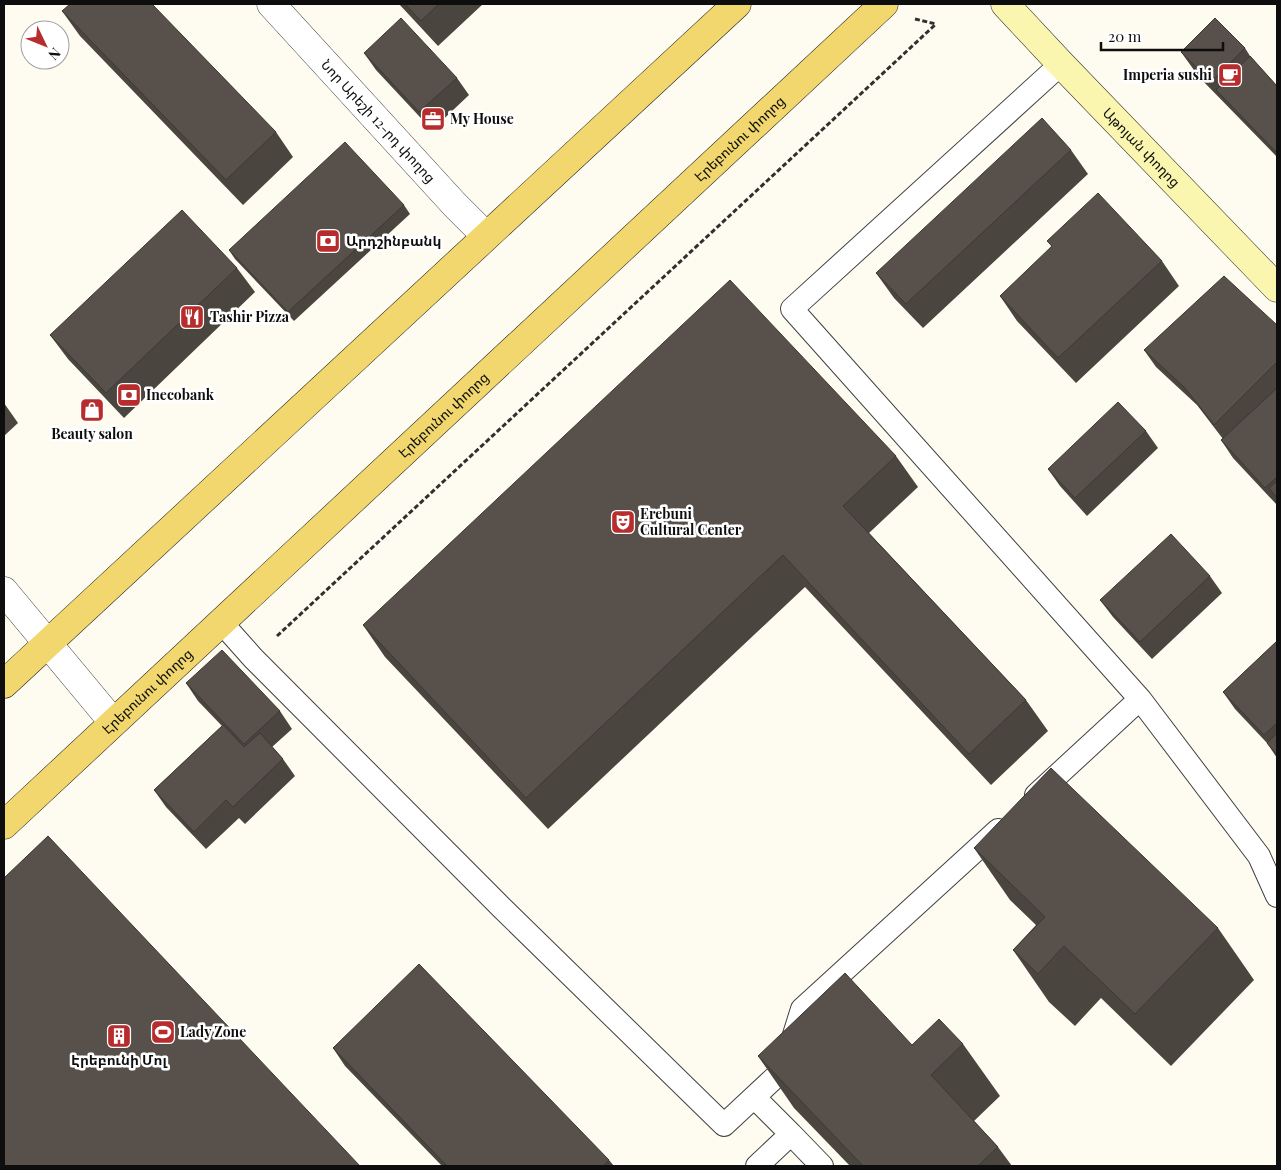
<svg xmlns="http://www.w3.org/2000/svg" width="1281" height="1170" viewBox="0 0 1281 1170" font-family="'Playfair Display','Noto Sans Armenian',serif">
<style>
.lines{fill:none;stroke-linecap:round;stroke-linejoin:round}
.service-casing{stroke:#414141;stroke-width:24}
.minor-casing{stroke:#414141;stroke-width:29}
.secondary-casing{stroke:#303030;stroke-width:29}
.primary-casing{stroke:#1f1f1f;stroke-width:29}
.path{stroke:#303030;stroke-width:3;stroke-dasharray:5 2.5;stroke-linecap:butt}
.service{stroke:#fff;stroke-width:22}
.minor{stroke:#fff;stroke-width:28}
.secondary{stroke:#fbf6af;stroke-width:28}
.primary{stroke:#f1d76e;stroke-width:28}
.wall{fill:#4b4540}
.building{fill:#57504b;stroke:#3d3834}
.labels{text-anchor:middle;stroke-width:5;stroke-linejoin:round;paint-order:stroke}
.poi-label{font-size:14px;font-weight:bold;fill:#0e0e0e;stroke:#fff;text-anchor:start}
.street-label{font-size:14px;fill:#0e0e0e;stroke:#fff}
</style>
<rect width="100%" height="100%" fill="#fefcf1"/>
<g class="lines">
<defs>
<path id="service" d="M 1061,64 L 792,309 L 1140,699 L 1259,856 L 1277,896
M 221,622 L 253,658 L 503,909 L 724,1125 L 754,1097 L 791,1134
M 1036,795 L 1140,699
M 754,1097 L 783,1070 L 802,1009 L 998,830
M 757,1166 L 791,1134 L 822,1166"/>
<g id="minor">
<path id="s1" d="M 271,4 L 455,205 L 486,236"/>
<path d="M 4,591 L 113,722"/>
</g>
<g id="secondary">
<path id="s2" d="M 1005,4 L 1061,64 L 1277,288"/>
</g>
<g id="primary">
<path d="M 4,684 L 737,4"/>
<path id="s3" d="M 4,825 L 884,4"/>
</g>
</defs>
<use href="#service" class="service-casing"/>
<use href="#minor" class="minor-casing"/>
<use href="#secondary" class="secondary-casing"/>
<use href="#primary" class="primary-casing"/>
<path class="path" d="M 915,19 L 936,24
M 277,636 L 936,24"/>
<use href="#service" class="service"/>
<use href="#minor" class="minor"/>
<use href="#secondary" class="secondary"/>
<use href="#primary" class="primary"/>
</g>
<path class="wall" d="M 399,4 L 483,4 L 438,46 Z
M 62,11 L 276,132 L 293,157 L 243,205 L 80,36 Z
M 1245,48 L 1250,56 L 1277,86 L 1277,157 L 1199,77 L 1181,52 Z
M 364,53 L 457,78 L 469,95 L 432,130 L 376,70 Z
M 1071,150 L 1088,174 L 923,328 L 894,298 L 876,273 Z
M 404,205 L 410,214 L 294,321 L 235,259 L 229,250 Z
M 1047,241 L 1162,261 L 1179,286 L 1076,383 L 1017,321 L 1000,296 L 1052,247 Z
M 237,268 L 255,292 L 124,418 L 68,359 L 50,335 Z
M 1277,325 L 1277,505 L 1233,458 L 1221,440 L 1223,439 L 1197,405 L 1156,367 L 1144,350 Z
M 4,403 L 18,423 L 4,436 Z
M 1146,431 L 1158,448 L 1087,516 L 1060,486 L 1048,469 Z
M 896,456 L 918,487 L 869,533 L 1026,700 L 1048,731 L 991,785 L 805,587 L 548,829 L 385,657 L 363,625 Z
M 1210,576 L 1222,593 L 1152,659 L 1113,617 L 1100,600 Z
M 1277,641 L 1277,758 L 1267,743 L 1235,709 L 1223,692 Z
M 186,683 L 280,711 L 292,729 L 272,747 L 283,759 L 295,776 L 245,824 L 239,818 L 206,849 L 166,807 L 154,790 L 222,726 L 198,701 Z
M 974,848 L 1218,928 L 1254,980 L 1171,1066 L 1101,998 L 1075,1026 L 1049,1002 L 1013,950 L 1036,925 L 1010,900 Z
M 963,1044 L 1000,1096 L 974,1121 L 998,1147 L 1012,1166 L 850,1166 L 794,1108 L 758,1056 L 912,1045 Z
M 333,1048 L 609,1160 L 614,1166 L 442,1166 L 345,1066 Z"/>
<path class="building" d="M 70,4 L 152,4 L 276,132 L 226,180 L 62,11 Z
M 405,4 L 439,4 L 421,21 Z
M 401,18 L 457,78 L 419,112 L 364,53 Z
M 1215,18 L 1245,48 L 1211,82 L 1181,52 Z
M 1250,56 L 1277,86 L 1277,153 L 1216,90 Z
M 1042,118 L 1071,150 L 906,304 L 876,273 Z
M 345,142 L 404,205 L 288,312 L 229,250 Z
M 1098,193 L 1162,261 L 1058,358 L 1000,296 L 1052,246 L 1047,241 Z
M 182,210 L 237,268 L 106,393 L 50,335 Z
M 1224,276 L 1277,325 L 1277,362 L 1214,425 L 1185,388 L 1144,350 Z
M 730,280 L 896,456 L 843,506 L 1026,700 L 969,754 L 783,555 L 526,798 L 363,625 Z
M 1277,388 L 1277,477 L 1265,488 L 1221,440 Z
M 1118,402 L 1146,431 L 1075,498 L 1048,469 Z
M 1277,481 L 1277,498 L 1269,488 Z
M 1171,534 L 1210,576 L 1140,642 L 1100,600 Z
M 1277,641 L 1277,723 L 1264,735 L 1223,692 Z
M 222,650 L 280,711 L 244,744 L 186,683 Z
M 223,725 L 244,747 L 260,733 L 283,759 L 233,807 L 226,800 L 194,832 L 154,790 Z
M 1277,733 L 1277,755 L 1267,743 Z
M 1051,768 L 1218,928 L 1135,1014 L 1064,946 L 1038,974 L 1013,950 L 1045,917 L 974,848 Z
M 48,836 L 360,1166 L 4,1166 L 4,878 Z
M 419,964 L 609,1160 L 603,1166 L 447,1166 L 333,1048 Z
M 845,973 L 912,1045 L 939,1019 L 963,1044 L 931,1075 L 998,1147 L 978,1166 L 863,1166 L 758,1056 Z"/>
<defs>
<symbol id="cafe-square" viewBox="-11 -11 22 22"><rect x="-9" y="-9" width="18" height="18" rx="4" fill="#b72d2d" stroke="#fff"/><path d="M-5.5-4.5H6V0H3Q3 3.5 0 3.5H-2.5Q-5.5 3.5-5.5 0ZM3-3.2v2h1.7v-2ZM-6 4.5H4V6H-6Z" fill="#fff"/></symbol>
<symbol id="office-square" viewBox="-11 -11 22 22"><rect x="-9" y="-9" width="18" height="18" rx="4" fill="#b72d2d" stroke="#fff"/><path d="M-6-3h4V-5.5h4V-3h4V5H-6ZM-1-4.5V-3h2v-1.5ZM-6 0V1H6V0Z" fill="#fff"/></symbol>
<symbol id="bank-square" viewBox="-11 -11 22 22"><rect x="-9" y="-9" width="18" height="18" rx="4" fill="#b72d2d" stroke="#fff"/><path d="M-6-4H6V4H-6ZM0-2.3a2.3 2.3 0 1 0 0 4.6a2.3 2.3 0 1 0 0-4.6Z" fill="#fff"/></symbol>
<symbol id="restaurant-square" viewBox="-11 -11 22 22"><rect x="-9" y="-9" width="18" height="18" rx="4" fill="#b72d2d" stroke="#fff"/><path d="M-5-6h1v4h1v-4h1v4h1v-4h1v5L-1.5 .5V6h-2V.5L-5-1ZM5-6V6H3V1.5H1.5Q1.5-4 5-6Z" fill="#fff"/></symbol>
<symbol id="shop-square" viewBox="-11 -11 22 22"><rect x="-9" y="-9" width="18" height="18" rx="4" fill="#b72d2d" stroke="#fff"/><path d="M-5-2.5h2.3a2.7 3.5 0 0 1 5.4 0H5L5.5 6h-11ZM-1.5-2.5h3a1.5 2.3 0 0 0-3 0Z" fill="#fff"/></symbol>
<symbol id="theatre-square" viewBox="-11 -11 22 22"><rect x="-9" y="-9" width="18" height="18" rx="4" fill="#b72d2d" stroke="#fff"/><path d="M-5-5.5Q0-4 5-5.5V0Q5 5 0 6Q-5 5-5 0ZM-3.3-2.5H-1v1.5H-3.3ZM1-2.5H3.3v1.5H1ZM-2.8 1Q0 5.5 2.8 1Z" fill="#fff"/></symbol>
<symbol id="stadium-square" viewBox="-11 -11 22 22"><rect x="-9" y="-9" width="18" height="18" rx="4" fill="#b72d2d" stroke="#fff"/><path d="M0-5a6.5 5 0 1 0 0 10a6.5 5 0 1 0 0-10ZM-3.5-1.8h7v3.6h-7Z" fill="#fff"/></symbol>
<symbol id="building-square" viewBox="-11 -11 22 22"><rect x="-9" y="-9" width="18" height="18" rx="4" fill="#b72d2d" stroke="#fff"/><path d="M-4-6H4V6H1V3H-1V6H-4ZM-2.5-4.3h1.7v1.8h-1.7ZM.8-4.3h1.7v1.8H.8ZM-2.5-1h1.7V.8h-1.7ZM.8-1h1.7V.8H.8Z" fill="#fff"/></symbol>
</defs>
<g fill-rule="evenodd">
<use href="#cafe-square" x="1216" y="61" width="28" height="28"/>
<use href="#office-square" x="419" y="105" width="28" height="28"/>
<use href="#bank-square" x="314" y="227" width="28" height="28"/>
<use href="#restaurant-square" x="178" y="303" width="28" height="28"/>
<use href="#bank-square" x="115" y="381" width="28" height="28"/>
<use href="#shop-square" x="78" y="396" width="28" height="28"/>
<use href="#theatre-square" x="609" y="508" width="28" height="28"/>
<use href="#stadium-square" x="149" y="1018" width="28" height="28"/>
<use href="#building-square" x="105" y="1022" width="28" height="28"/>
</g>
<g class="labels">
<g class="poi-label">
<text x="1212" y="80" text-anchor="end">Imperia sushi</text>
<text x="450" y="124">My House</text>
<text x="346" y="246">Արդշինբանկ</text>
<text x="210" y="322">Tashir Pizza</text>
<text x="146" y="400">Inecobank</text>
<text x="92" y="439" text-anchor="middle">Beauty salon</text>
<text x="640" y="519">Erebuni<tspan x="640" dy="16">Cultural Center</tspan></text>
<text x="180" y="1037">Lady Zone</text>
<text x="119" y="1065" text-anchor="middle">Էրեբունի Մոլ</text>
</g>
<g class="street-label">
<text dy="5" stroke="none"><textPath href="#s1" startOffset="159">Նոր Արեշի 12-րդ փողոց</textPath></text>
<text dy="5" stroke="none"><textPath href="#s3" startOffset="1006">Էրեբունու փողոց</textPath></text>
<text dy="5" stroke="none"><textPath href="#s2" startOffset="198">Աթոյան փողոց</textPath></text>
<text dy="5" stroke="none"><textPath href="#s3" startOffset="601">Էրեբունու փողոց</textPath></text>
<text dy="5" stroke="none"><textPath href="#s3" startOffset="196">Էրեբունու փողոց</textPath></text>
</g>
</g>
<rect width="1281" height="1170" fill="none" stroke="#0e0e0e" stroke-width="10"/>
<g transform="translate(45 45) rotate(133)"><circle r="24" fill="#ffffff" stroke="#9f9f9f"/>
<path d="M0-4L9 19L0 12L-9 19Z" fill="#b72d2d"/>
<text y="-8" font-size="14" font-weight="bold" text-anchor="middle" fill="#0e0e0e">N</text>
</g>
<path d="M1101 42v8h122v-8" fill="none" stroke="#0e0e0e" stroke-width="2.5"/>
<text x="1108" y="42" font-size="15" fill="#0e0e0e" stroke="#ffffff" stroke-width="4" paint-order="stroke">20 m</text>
</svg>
